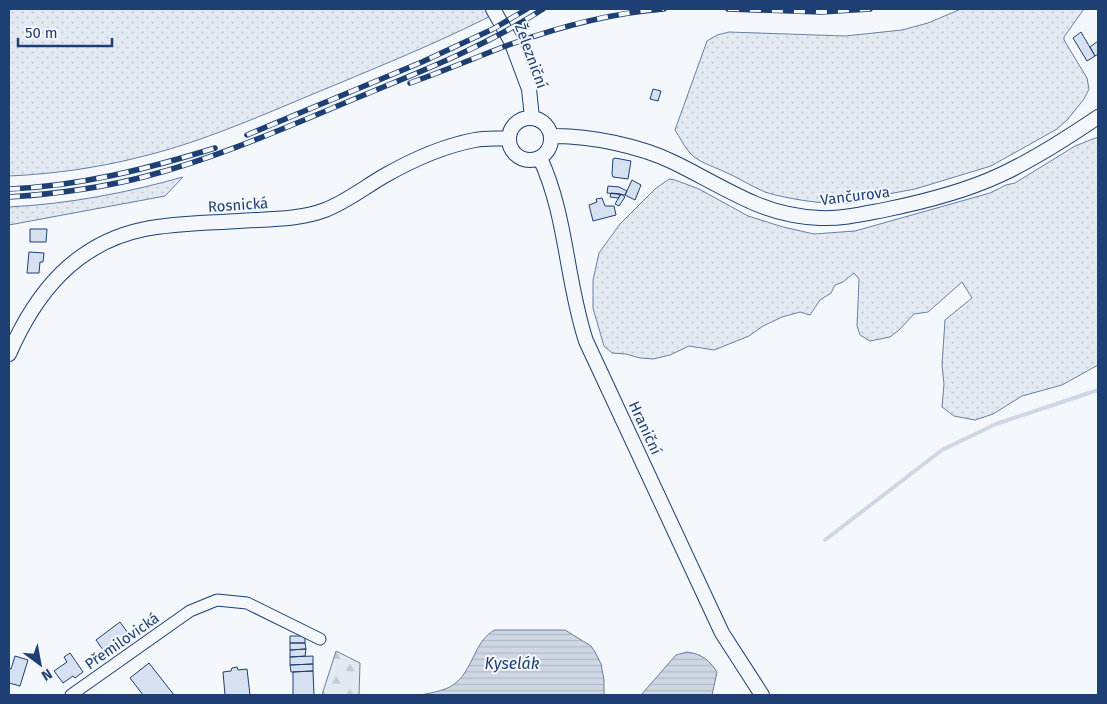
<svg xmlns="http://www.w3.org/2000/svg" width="1107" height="704" viewBox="0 0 1107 704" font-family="'Fira Sans',sans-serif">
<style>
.grass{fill:url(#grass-dots);stroke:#687fa3}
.forest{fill:url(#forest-firs);stroke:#687fa3}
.water{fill:url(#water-rules);stroke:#687fa3}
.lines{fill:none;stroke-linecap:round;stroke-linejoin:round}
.stream{stroke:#cfd7e4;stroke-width:4}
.building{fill:#d5e0f0;stroke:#1d3f73}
.minor-casing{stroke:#1d3f73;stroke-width:13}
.tertiary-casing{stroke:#1d3f73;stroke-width:16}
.minor{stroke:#f4f7fb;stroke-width:11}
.tertiary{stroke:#f4f7fb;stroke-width:14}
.rail-casing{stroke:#1d3f73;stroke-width:5.5}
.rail{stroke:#f4f7fb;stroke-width:4;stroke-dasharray:11;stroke-linecap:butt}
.labels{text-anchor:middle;stroke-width:4;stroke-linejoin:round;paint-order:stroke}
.street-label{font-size:15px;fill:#1d3f73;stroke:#f4f7fb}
.water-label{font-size:16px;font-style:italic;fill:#1d3f73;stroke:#f4f7fb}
</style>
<defs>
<pattern id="grass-dots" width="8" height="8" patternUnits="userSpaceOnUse" patternTransform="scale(1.25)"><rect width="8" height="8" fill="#e3e9f0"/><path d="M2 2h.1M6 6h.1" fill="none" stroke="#c2c9d1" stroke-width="1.8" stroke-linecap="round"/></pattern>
<pattern id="forest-firs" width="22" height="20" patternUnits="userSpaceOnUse" patternTransform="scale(1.25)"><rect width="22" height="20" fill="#e3e9f0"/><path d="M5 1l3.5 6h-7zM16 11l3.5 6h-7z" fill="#c2c9d1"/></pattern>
<pattern id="water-rules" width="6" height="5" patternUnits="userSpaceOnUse" patternTransform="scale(1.25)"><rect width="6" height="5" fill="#cfd7e4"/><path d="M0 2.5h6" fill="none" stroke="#b1bac7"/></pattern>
</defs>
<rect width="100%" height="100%" fill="#f4f7fb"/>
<path class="grass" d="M 9,9 L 504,9 C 449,38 392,61 335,85 C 271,111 207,141 140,157 C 97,168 53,174 9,176 Z
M 961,9 L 1084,9 L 1064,37 L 1064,40 L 1087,78 L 1089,89 L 1084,99 L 1068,119 L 1057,129 L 991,166 L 915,189 L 867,198 C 848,210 786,199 765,192 C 751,186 737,177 723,171 C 712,166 698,162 690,153 C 684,147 680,137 675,130 L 707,41 L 717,35 L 729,32 L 845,36 L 902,30 L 928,23 Z
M 1098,137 L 1098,365 L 1062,385 L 1022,396 L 993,414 L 975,420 L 954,416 L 942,407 L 944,384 L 942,365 L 945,320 L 972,298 L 962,282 L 928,312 L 914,314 L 899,330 L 890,337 L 870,341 L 860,335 L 857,326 L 859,279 L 854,273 L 843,282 L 835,285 L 831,293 L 820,300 L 810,315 L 800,312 L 782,317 L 763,326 L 749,336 L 714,350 L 689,346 L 670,355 L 653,359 L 640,358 L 626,354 L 612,353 L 604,346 L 593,308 L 593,280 L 599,253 L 620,224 L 655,189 L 669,179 L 675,180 L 699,189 L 748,216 L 783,227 L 814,234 L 855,231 L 990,193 L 1006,185 L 1015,183 L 1075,146 Z
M 183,177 L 165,196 L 9,225 L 9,207 C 68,204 126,193 183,177 Z"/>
<path class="forest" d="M 336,651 L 360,663 L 359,695 L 322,695 Z"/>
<path class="water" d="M 495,630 L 565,630 L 591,646 L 595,652 L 601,664 L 604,680 L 604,695 L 421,695 C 433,692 448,691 458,681 C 473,667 476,639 495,630 Z
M 687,652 C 702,654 709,660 717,672 L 712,695 L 641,695 L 676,655 Z"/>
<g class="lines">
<path class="stream" d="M 825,540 L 942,450 L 996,424 L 1098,390"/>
</g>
<path class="building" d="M 1081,32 L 1095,56 L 1087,61 L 1073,38 Z
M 1098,41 L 1098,54 L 1095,56 L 1090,47 Z
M 653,89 L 661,91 L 658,101 L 650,99 Z
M 615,158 L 631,161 L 628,179 L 613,177 L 612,174 L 613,159 Z
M 632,180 L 641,185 L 635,200 L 625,195 Z
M 608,186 L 619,187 L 627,191 L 625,195 L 607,193 Z
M 611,193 L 621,194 L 618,198 L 610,197 Z
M 621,194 L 625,197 L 619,206 L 615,204 Z
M 602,198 L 605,206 L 614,206 L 616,215 L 593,221 L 589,205 L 597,202 L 596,199 Z
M 30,229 L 47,229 L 46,242 L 30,242 Z
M 29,252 L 44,253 L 43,262 L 40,262 L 39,273 L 27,273 Z
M 120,622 L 131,637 L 106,654 L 96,640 Z
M 290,636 L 305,636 L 305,643 L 290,643 Z
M 290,643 L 305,643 L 306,649 L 290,650 Z
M 306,649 L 305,656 L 290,657 L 290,650 Z
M 70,653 L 83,672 L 75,678 L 73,676 L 63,683 L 54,671 L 67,662 L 64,657 Z
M 15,656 L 28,660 L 20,686 L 9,683 L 9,668 L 11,669 Z
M 313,656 L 313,664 L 290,665 L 290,657 Z
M 149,663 L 174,695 L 143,695 L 130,678 Z
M 313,664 L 313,671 L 291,672 L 290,665 Z
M 237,667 L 238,670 L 247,669 L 250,695 L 225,695 L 223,672 L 231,671 L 232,668 Z
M 313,671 L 314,695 L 293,695 L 293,672 Z"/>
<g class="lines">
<defs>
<path id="minor" d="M 71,695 L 190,611 L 217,600 L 247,603 L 320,639"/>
<path id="tertiary" d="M 493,9 L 511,41 L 529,89 L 532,118
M509 139a21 21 0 1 1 42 0a21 21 0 1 1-42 0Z
M 551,136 C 588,135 640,146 673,162 C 700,175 726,191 754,203 C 775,212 798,217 820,218 C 842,219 863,214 884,210 C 923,202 964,192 1000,175 C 1035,159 1067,138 1098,117
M 540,158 C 567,216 566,281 586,341 L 722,633 L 762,695
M 9,354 C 36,292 76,243 145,229 C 176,223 208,223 239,221 C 267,219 299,220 325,210 C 346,202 365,187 384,176 C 412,160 443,146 475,140 C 486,138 498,139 509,138"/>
</defs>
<use href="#minor" class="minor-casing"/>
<use href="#tertiary" class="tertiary-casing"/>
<use href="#minor" class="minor"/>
<use href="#tertiary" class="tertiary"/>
<defs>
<path id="rail" d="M 728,9 L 821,12 L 870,9
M 410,83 C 441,72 472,59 503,47 C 555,28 609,13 664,9
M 247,135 L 422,62 L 493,29 L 527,9
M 9,189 C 80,186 147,169 215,148
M 9,197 C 55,194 102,188 147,176 C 220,157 289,126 359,97 C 422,71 486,46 543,9"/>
</defs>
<use href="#rail" class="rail-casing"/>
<use href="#rail" class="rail"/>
</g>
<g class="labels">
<g class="street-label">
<text transform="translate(531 56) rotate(70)" y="5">Železniční</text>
<text transform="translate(855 196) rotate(-7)" y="5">Vančurova</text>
<text transform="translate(238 205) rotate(-4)" y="5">Rosnická</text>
<text transform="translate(645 428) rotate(65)" y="5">Hraniční</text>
<text transform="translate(122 641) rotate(-35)" y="5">Přemilovická</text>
</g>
<g class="water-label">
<text x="512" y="669">Kyselák</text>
</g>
</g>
<rect width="1107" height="704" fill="none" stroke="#1d3f73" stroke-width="20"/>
<g transform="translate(40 664) rotate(148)" stroke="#f4f7fb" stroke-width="4" paint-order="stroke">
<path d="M0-4L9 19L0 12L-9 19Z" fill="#1d3f73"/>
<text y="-8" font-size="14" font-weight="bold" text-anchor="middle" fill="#1d3f73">N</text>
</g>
<path d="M18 38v8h94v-8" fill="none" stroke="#1d3f73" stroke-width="2.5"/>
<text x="25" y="38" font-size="15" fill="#1d3f73" stroke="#f4f7fb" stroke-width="4" paint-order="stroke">50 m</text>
</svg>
